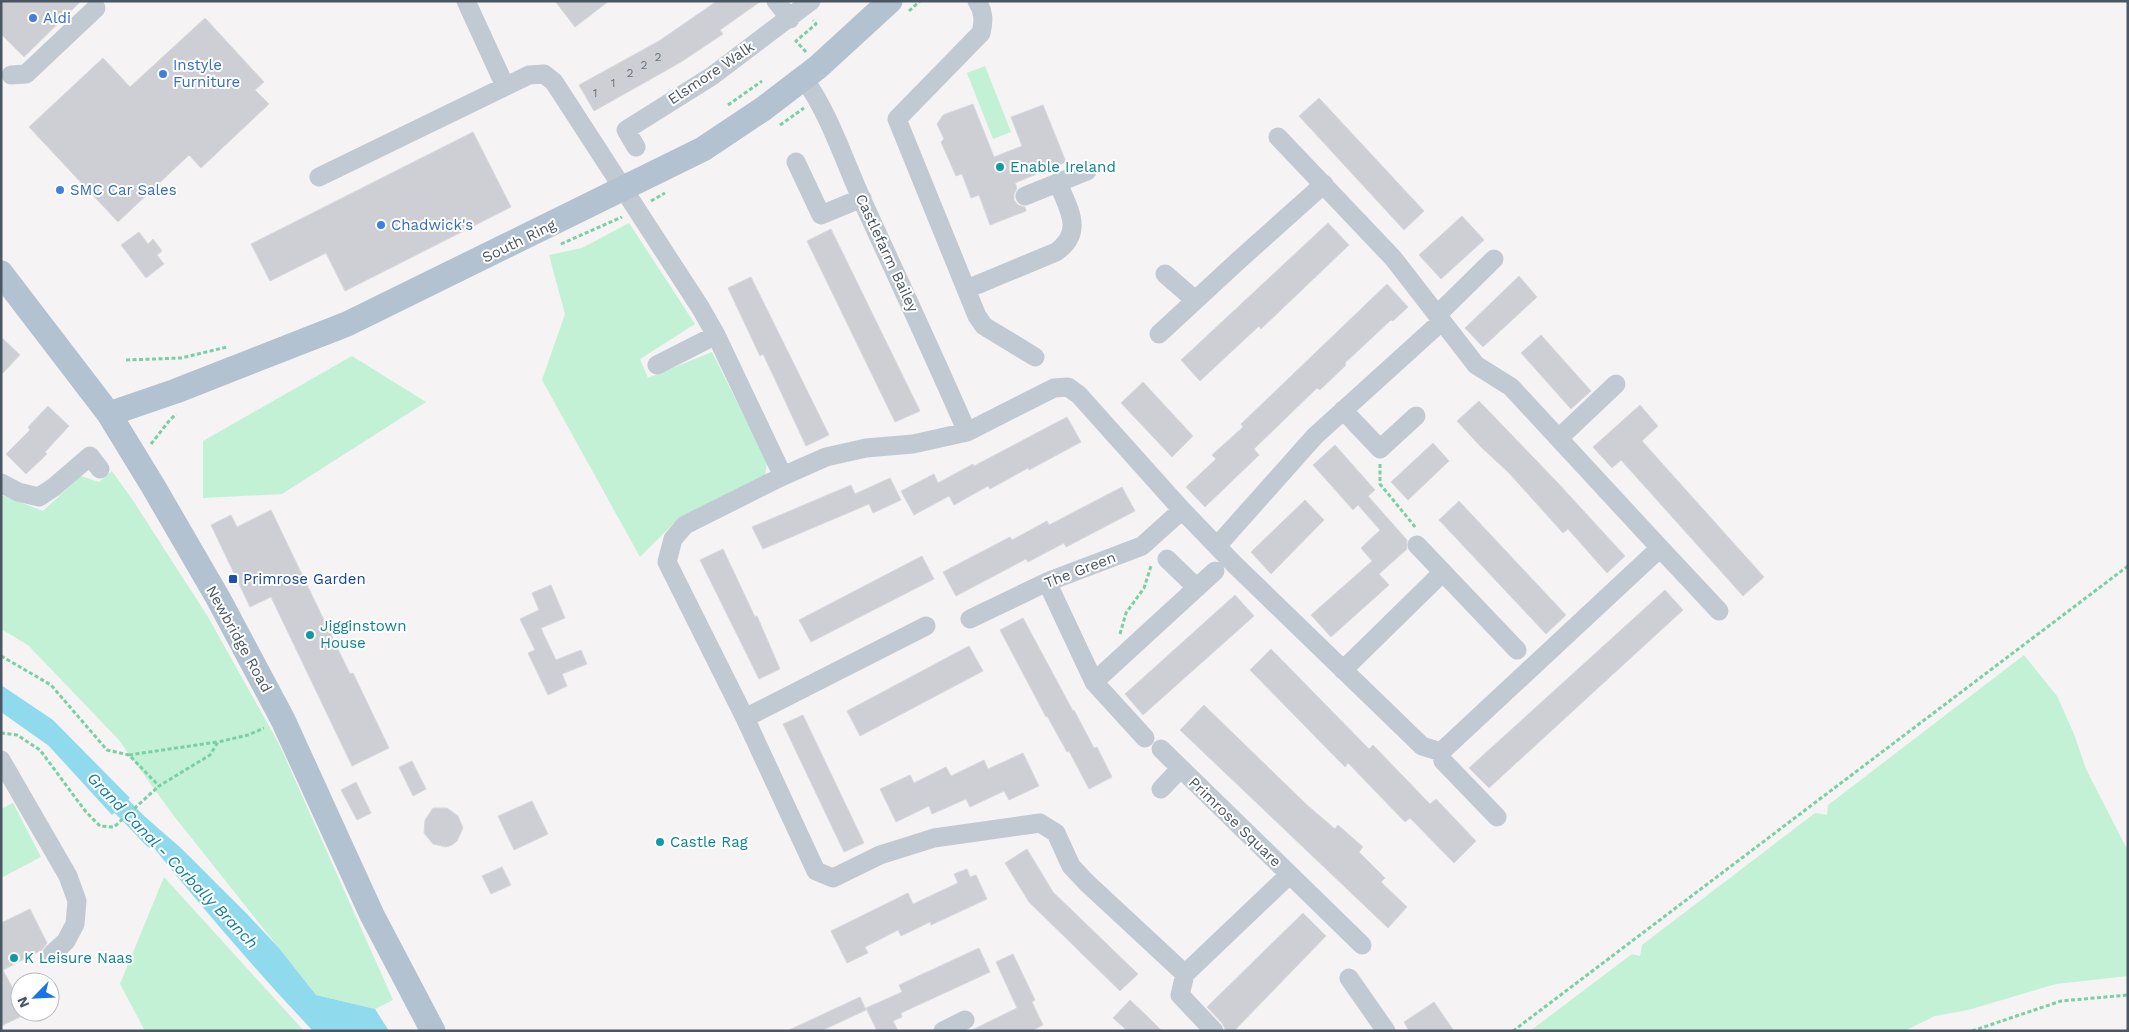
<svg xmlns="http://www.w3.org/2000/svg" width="2129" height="1032" viewBox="0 0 2129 1032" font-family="'Work Sans',sans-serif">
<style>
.green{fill:#c3f1d5}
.water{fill:#90daee}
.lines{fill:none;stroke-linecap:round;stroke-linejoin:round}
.canal{stroke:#90daee;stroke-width:19}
.building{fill:#cdcfd5;stroke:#d7d9de}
.path{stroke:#7ad0a6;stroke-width:3;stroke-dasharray:4 2.5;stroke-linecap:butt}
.minor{stroke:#c1cad2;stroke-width:19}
.major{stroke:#b3c2d1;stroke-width:25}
.shop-dot{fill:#3f7fe0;stroke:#fff;stroke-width:2}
.culture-dot{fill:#0f9aa8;stroke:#fff;stroke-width:2}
.transit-dot{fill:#1a4fb4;stroke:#fff;stroke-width:2}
.labels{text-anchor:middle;stroke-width:4;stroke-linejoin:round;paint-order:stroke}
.number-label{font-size:12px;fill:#6b747e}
.shop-label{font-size:15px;fill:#366cbe;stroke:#fff;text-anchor:start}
.street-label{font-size:15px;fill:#4a5661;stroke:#fff}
.culture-label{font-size:15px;fill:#0d838f;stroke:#fff;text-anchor:start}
.transit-label{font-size:15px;fill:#164399;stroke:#fff;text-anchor:start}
.water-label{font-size:16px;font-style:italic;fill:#0c7c9b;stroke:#fff}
</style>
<rect width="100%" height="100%" fill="#f5f3f3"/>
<path class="green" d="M 985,66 L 1011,132 L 993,139 L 967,73 Z
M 629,223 L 695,324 L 640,359 L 648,378 L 712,352 L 767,462 L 765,477 L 673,524 L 640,557 L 542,380 L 565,314 L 549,255 L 582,248 Z
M 352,356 L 426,402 L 282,494 L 203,498 L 203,441 Z
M 112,471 L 134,502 L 208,617 L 279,744 L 393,1000 L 375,1009 L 316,995 L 174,816 L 118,739 L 28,645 L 1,629 L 1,495 L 43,511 L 81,476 L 99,482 Z
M 2024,655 L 2057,696 L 2074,734 L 2086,769 L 2128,851 L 2128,976 L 2056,984 L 1968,1010 L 1935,1016 L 1904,1031 L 1530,1031 L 1632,954 L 1640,956 L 1642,945 L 1815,813 L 1827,815 L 1828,805 Z
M 13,803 L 41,857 L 1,878 L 1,809 Z
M 164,877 L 304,1031 L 145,1031 L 120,984 Z"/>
<path class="water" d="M 1,685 L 53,720 L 130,798 L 112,815 L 49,746 L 1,712 Z
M 143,815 L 182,849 L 248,915 L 279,948 L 316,995 L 375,1009 L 389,1031 L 313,1031 C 250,964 191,895 134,823 Z"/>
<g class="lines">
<path class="canal" d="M 105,789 L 153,839"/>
</g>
<path class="building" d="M 1,1 L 81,1 L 24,57 L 1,34 Z
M 555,1 L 609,1 L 575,27 Z
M 717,1 L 761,1 L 720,30 L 723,34 L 681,62 L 594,111 L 579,85 L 659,41 Z
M 205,18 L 264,82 L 255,90 L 269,104 L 201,168 L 189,155 L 118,222 L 29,127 L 103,58 L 130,87 Z
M 1319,98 L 1424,211 L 1404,230 L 1299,116 Z
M 973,104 L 994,157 L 1022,146 L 1011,117 L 1043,105 L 1066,162 L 1015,183 L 1017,188 L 1014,194 L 1014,200 L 1018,205 L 1025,207 L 1026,211 L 990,225 L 979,195 L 971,198 L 962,174 L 956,176 L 941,142 L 944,139 L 937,124 L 943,115 Z
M 473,132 L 511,207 L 345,291 L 326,253 L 270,281 L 251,244 Z
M 1462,216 L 1484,240 L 1441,279 L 1419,255 Z
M 1328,223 L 1349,245 L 1261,329 L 1259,326 L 1200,381 L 1181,360 Z
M 831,229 L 920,411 L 895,422 L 807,241 Z
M 139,232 L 148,244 L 153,239 L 162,251 L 157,255 L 164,264 L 146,278 L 121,245 Z
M 1519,276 L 1537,297 L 1483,347 L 1465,328 Z
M 751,277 L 829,435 L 806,446 L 772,373 L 763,354 L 760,356 L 728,288 Z
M 1387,284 L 1408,307 L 1393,321 L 1391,320 L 1345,363 L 1346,365 L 1320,390 L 1317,388 L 1254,449 L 1259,455 L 1205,507 L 1186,487 L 1216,459 L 1212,455 L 1243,427 L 1241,424 Z
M 1541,335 L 1591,391 L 1571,409 L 1521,353 Z
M 1,337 L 20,355 L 1,375 Z
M 1143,382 L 1193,436 L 1172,457 L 1121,403 Z
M 1479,401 L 1558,483 L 1625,556 L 1607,573 L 1568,529 L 1563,533 L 1509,473 L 1481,447 L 1457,421 Z
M 1640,405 L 1658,426 L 1642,441 L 1764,577 L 1743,596 L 1621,460 L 1612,468 L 1593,447 Z
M 48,406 L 69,426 L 45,452 L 47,454 L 26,474 L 6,454 L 30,430 L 28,427 Z
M 1067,417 L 1081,442 L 1029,470 L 1028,468 L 990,489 L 988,486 L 954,505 L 949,496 L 914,515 L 901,491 L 934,474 L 938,483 L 973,464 L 974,466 Z
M 1433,443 L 1449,461 L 1408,500 L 1391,482 Z
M 1335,445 L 1375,490 L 1368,496 L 1407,540 L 1407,549 L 1379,574 L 1389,585 L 1331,637 L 1311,615 L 1372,561 L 1361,548 L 1380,530 L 1358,505 L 1353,510 L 1313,465 Z
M 890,478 L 901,500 L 873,513 L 869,504 L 763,549 L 752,527 L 851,485 L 855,494 Z
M 1122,487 L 1135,511 L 1066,547 L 1064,543 L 1028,562 L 1026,559 L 956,596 L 943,572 L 1010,537 L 1012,540 L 1047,521 L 1049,525 Z
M 1305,500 L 1324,520 L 1271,574 L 1251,552 Z
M 1459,501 L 1566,615 L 1546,634 L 1439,520 Z
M 271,510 L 350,674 L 353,673 L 389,748 L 352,766 L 271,597 L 250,607 L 211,525 L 231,515 L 237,527 Z
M 723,549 L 755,617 L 757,616 L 780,669 L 759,679 L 700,560 Z
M 922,556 L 934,579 L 811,642 L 799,620 Z
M 551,585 L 565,618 L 541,628 L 544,635 L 556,660 L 581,650 L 587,664 L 562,674 L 567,686 L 548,695 L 528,653 L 535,650 L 520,619 L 539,610 L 532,593 Z
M 1665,590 L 1683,610 L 1489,788 L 1469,768 Z
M 1235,595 L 1254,616 L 1143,715 L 1125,694 Z
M 1023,618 L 1073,711 L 1074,710 L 1094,748 L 1097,747 L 1112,777 L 1089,789 L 1069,751 L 1067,752 L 1047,716 L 1046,717 L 1000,630 Z
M 969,646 L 983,671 L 860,736 L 847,711 Z
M 1271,649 L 1369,749 L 1373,745 L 1430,804 L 1436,799 L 1476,841 L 1454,863 L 1410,818 L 1405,822 L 1348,763 L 1345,767 L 1250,670 Z
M 1204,705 L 1307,805 L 1335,829 L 1338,825 L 1363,847 L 1359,852 L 1385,878 L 1381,882 L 1407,907 L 1388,928 L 1180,730 Z
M 803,715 L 864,843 L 844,852 L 783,724 Z
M 1023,753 L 1039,786 L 1009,800 L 1004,791 L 970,807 L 966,799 L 932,814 L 929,806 L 896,822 L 880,789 L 910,775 L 914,783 L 946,767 L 951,776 L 984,760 L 988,769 Z
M 412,761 L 426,789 L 413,796 L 399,767 Z
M 356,782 L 371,813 L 357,820 L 341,790 Z
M 532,801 L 548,834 L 514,850 L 498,816 Z
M 433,808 L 447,808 L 458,816 L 463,828 L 457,841 L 452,845 L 446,847 L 433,844 L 424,833 L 425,820 Z
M 1027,849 L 1053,892 L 1138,974 L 1120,991 L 1029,902 L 1005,863 Z
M 502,867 L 511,885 L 491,894 L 482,876 Z
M 967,869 L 970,877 L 976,875 L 987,899 L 931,925 L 930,922 L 901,936 L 898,930 L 865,947 L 868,953 L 847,963 L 831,931 L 908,893 L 913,904 L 958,883 L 954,874 Z
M 30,909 L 47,943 L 42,950 L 3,970 L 20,1002 L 20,1017 L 1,1026 L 1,923 Z
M 1303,913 L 1326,936 L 1234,1031 L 1226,1031 L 1222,1023 L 1207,1007 Z
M 979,948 L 990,972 L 901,1013 L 902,1017 L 893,1021 L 898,1031 L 877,1031 L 866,1008 L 902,992 L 899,985 Z
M 1013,954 L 1035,1000 L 1032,1002 L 1043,1025 L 1031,1031 L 970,1031 L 1017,1008 L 996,962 Z
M 860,997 L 866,1010 L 821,1031 L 787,1031 Z
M 1130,1000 L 1148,1017 L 1162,1031 L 1127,1031 L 1122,1026 L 1113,1018 Z
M 1434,1002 L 1454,1031 L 1409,1031 L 1404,1022 Z"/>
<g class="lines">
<path class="path" d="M 909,11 L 920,1
M 806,52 L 796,41 L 816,24 L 813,20
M 728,105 L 762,81
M 780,125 L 804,108
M 651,201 L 665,193
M 561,244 L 622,217
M 126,360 L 181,358 L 227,347
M 151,444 L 169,421 L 176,414
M 1380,464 L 1380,484 L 1416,528
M 1120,634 L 1126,613 L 1144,588 L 1151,566
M 1,656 L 51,685 L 107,750 L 129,755 L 159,786 L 210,755 L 218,742 L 248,735 L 264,728
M 1,733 L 17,735 L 40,750 L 86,812 L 100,826 L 114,827 L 159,786
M 129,755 L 217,742
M 1513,1031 L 2128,566
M 1972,1031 L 2061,1001 L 2128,995"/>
<path class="minor" d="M 466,1 L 505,86
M 776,1 L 790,19
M 977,1 C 984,12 984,21 981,33 L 897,119 L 977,316 L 984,326 L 1035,357
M 11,75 L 26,74 L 96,8
M 803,77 C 830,115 843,158 862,200 C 897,277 933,354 967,432
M 1278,137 L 1393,258 L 1476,365 L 1511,387 L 1660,548 L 1441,752
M 636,147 L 626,130 L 712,76 L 811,1
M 796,162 L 821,215 L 862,198
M 319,177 L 529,75 L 544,74 L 554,82 L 700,307 L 716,335 L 783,476 L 685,525 L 673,539 L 667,562 L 745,718 L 926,626
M 1025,196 L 1087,171
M 1165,274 L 1195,300
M 967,289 L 1056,252 C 1085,232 1068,208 1058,183
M 1437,315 L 1494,259
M 1159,334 L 1239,260 L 1324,184
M 657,365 L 716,335
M 1343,410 L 1380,449 L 1416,416
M 1559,438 L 1616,384
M 783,476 L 826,457 L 866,448 L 913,444 L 967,432 L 1054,388 L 1068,387 L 1079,395 L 1182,510 L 1234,564 L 1422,746 L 1441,752 L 1443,761 L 1497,817
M 1,483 L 18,492 L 39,497 L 54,487 L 90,456 L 100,469
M 1417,545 L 1517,650
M 1217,546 L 1315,436 L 1442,321
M 1660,548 L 1719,611
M 1167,559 L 1197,588
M 1047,582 L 1094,682 L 1145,738
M 970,619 L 1047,582 L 1142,546 L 1182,510
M 1343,670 L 1443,572
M 1094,682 L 1215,571
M 745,718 L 816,871 L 833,878 L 880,855 L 934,838 L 1040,823 L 1056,833 L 1071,866 L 1087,883 L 1185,974 L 1180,995 L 1214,1031
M 1161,749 L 1362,945
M 1,760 L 68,876 L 77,901 L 75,924 L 66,941 L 52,954
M 1161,789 L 1180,769
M 1185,974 L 1289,875
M 1349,978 L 1386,1031
M 943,1031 L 965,1020"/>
<path class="major" d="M 1,273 L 109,414 L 153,486 L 218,598 L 283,720 L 372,915 L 433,1031
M 109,414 L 176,391 L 347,324 L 703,149 L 763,109 L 818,67 L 890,1"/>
</g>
<g class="shop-dot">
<circle cx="33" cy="18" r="5"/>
<circle cx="163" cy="74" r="5"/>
<circle cx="60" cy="190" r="5"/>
<circle cx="381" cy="225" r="5"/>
</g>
<g class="culture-dot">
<circle cx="1000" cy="167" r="5"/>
<circle cx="310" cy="635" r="5"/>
<circle cx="660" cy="842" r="5"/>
<circle cx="14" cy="958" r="5"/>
</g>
<rect class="transit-dot" x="228" y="574" width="10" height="10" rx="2.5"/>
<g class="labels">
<g class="number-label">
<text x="658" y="61">2</text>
<text x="644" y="69">2</text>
<text x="630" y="77">2</text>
<text x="613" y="87">1</text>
<text x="595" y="97">1</text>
</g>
<g class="shop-label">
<text x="43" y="23">Aldi</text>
<text x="173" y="70">Instyle<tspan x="173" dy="17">Furniture</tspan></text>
<text x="70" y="195">SMC Car Sales</text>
<text x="391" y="230">Chadwick's</text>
</g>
<g class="street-label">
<text transform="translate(711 73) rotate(-34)" y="5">Elsmore Walk</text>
<text transform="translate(519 241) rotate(-26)" y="5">South Ring</text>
<text transform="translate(887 253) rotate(65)" y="5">Castlefarm Bailey</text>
<text transform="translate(1080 570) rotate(-21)" y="5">The Green</text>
<text transform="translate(239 639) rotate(61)" y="5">Newbridge Road</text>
<text transform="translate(1235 822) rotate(44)" y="5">Primrose Square</text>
</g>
<g class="culture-label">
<text x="1010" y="172">Enable Ireland</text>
<text x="320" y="631">Jigginstown<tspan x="320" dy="17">House</tspan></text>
<text x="670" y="847">Castle Rag</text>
<text x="24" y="963">K Leisure Naas</text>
</g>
<g class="transit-label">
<text x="243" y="584">Primrose Garden</text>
</g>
<g class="water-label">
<text transform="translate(173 860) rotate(46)" y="6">Grand Canal - Corbally Branch</text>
</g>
</g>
<rect width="2129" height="1032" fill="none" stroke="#4a5661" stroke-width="5"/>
<g transform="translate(35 997) rotate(246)"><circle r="24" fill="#ffffff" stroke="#b7bbc0"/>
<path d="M0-4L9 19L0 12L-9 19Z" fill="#1a73e8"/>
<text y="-8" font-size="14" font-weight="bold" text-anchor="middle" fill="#4a5661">N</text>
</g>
</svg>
